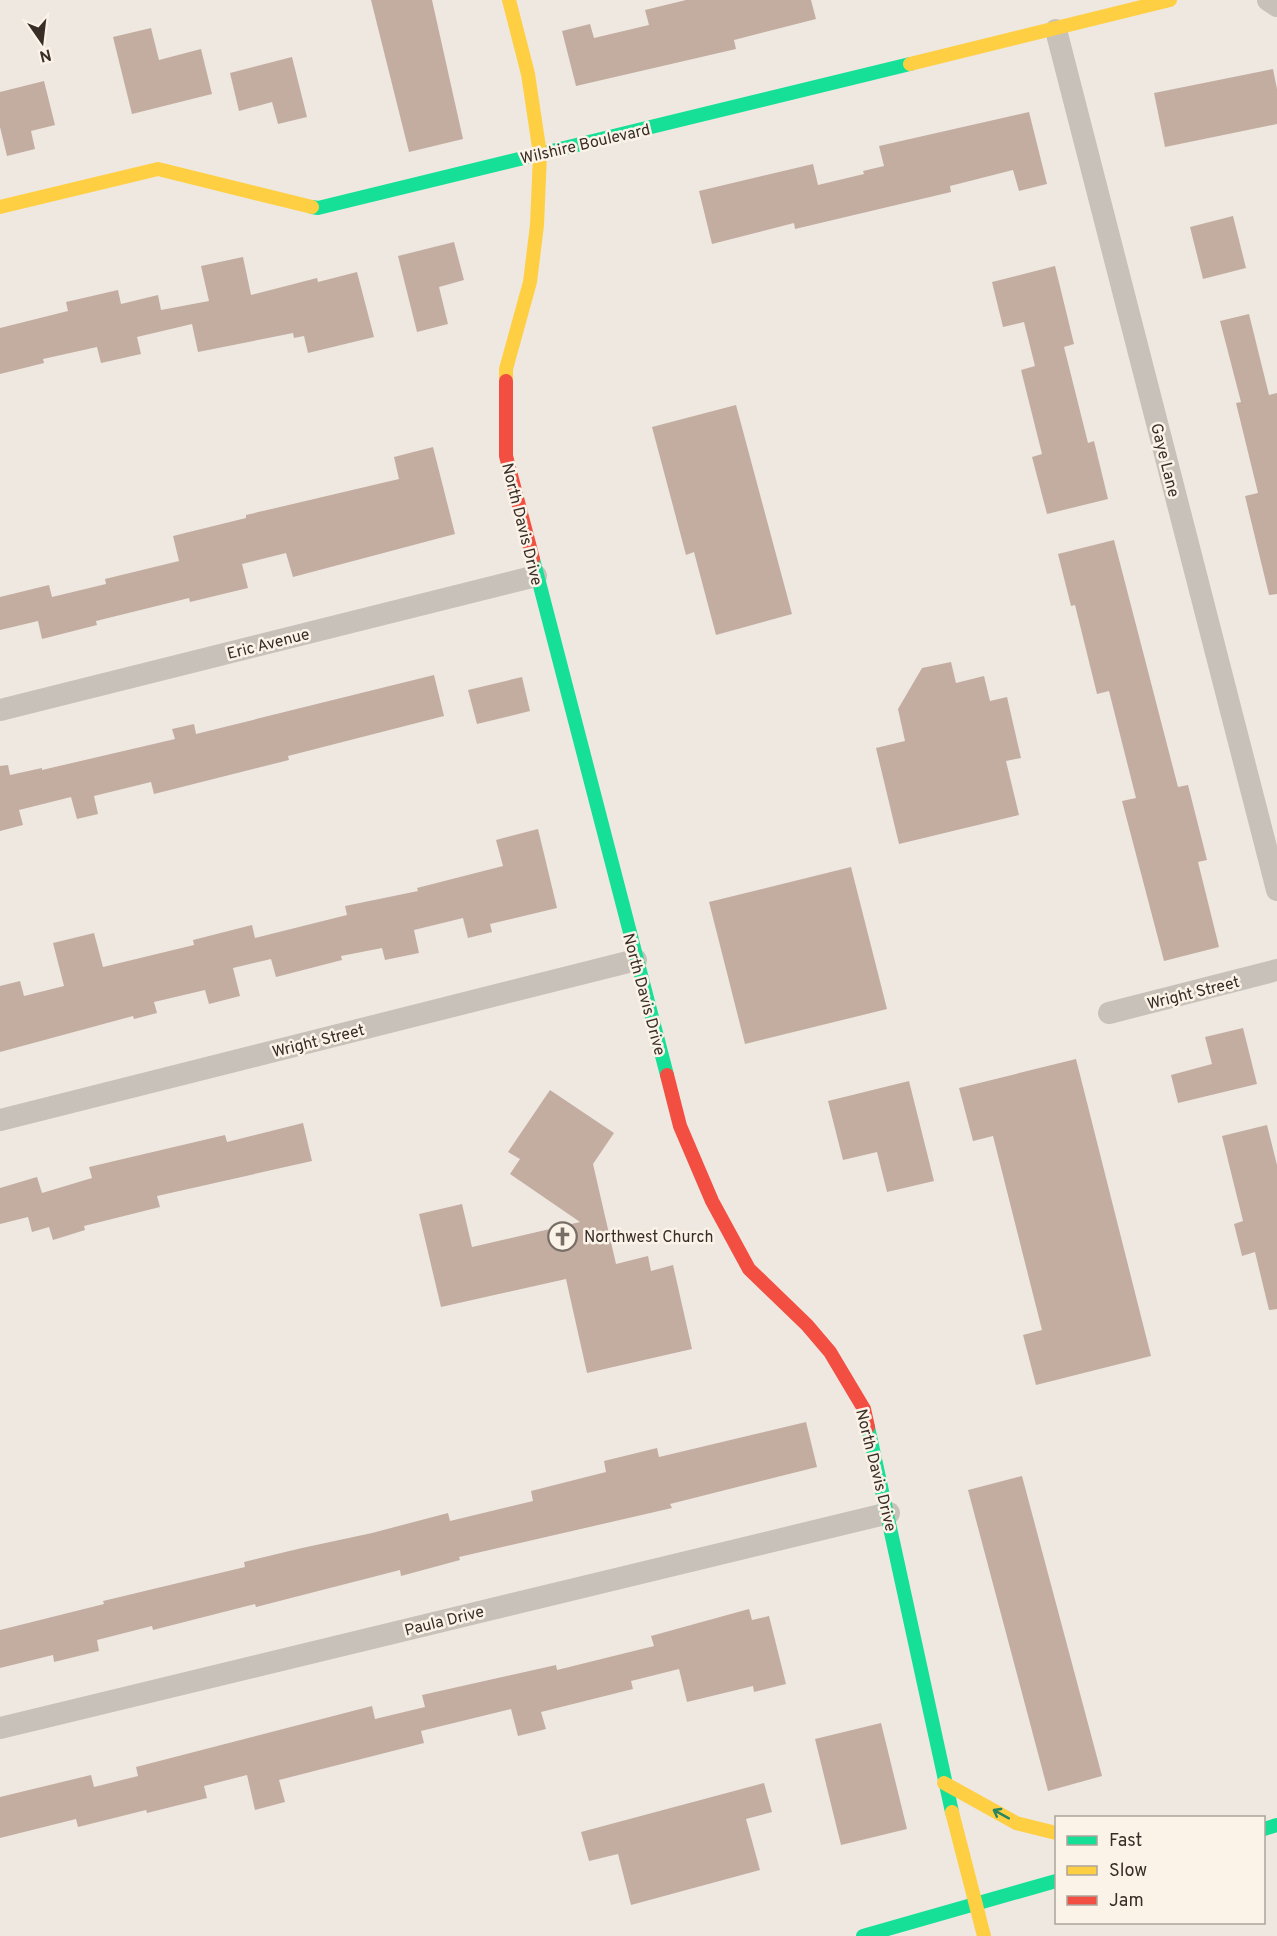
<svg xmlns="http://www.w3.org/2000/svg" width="1277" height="1936" viewBox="0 0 1277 1936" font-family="Overpass,sans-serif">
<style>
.building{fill:#c3ada1}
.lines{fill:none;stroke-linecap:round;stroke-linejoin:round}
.street{stroke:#c7c1ba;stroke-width:22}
.fast{stroke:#16e098;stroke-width:14}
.slow{stroke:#ffcf43;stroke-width:14}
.jam{stroke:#f24e42;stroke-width:14}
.oneway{stroke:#278660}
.labels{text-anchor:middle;stroke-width:5;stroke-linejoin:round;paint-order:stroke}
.street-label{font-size:16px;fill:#382d27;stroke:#fbf3e8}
.poi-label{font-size:16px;fill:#382d27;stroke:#fbf3e8;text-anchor:start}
</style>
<rect width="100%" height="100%" fill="#eee8e1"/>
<path class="building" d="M 371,0 L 432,0 L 463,139 L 409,152 Z
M 686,0 L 811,0 L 816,19 L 734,40 L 736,49 L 576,86 L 562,31 L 590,24 L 594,38 L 649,25 L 645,10 Z
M 151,28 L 159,60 L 201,49 L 212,94 L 132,114 L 113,37 Z
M 292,57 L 307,117 L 278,124 L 272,102 L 239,111 L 230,73 Z
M 1273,69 L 1277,89 L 1277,124 L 1165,147 L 1154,93 Z
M 44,81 L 55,125 L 31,131 L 35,149 L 7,156 L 0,127 L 0,92 Z
M 1029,112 L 1047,184 L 1019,191 L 1013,170 L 950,186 L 951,192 L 795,229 L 794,223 L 712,244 L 699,191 L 813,164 L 818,185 L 864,174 L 863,171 L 884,166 L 879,146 Z
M 1233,216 L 1246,268 L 1203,279 L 1190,227 Z
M 454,242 L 464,280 L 439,287 L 448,324 L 417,332 L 398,256 Z
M 243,257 L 251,295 L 317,278 L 318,282 L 357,272 L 374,337 L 308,353 L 304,336 L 294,338 L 293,333 L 198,352 L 192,324 L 137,337 L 141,354 L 101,363 L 97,347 L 43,359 L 44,363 L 0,374 L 0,328 L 68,311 L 66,302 L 118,290 L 121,304 L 158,295 L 161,310 L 209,301 L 201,266 Z
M 1055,266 L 1074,344 L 1064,347 L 1088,443 L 1094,441 L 1108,499 L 1047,514 L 1032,457 L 1042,454 L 1021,370 L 1035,366 L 1024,322 L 1003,327 L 992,282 Z
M 1249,314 L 1269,395 L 1277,393 L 1277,594 L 1269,595 L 1245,496 L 1258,493 L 1236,403 L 1241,402 L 1220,321 Z
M 736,405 L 792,614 L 716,635 L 694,552 L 686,555 L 652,427 Z
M 433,447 L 455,534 L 293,577 L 286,553 L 242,564 L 248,588 L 190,602 L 189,598 L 96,621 L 97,625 L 42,639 L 38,621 L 0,630 L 0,597 L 49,585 L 52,597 L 106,584 L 105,579 L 179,561 L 173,536 L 246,518 L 246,515 L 399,479 L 394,457 Z
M 1114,540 L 1178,787 L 1188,785 L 1207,860 L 1198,862 L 1219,947 L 1164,961 L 1122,801 L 1136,798 L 1109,691 L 1097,694 L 1075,605 L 1071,606 L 1058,554 Z
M 951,662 L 956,683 L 984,676 L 990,701 L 1007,697 L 1021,758 L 1006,761 L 1019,815 L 899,844 L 876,748 L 905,741 L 898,709 L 922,668 Z
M 434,675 L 444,716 L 288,756 L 289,760 L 154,794 L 151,782 L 94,796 L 98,814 L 77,819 L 71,797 L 19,810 L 23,825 L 0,831 L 0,766 L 8,765 L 10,775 L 42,768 L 42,770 L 175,739 L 172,729 L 194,724 L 196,734 Z
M 522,677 L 530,711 L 477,724 L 468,690 Z
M 538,829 L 557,908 L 490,924 L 492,932 L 468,938 L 463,918 L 414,930 L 419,953 L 385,960 L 382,948 L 341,956 L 342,960 L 276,977 L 271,959 L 233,968 L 240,996 L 209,1004 L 205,990 L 154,1002 L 157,1013 L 134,1019 L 133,1016 L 0,1052 L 0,986 L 20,981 L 24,996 L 64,986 L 53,943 L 94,933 L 103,967 L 194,945 L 193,940 L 252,925 L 255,938 L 347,915 L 345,906 L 418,891 L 417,888 L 503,866 L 496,840 Z
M 851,867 L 887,1009 L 745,1044 L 709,902 Z
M 1243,1028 L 1257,1084 L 1178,1103 L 1171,1075 L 1212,1064 L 1205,1037 Z
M 1076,1059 L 1151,1356 L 1036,1385 L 1023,1335 L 1042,1330 L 993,1136 L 973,1141 L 959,1088 Z
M 909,1081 L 934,1181 L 887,1192 L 877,1152 L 843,1160 L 828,1101 Z
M 550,1090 L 614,1133 L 593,1164 L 616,1264 L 648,1256 L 651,1271 L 673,1265 L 692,1349 L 587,1373 L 566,1279 L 441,1307 L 419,1214 L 462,1204 L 472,1247 L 580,1222 L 510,1174 L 520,1159 L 508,1152 Z
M 303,1123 L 312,1161 L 157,1196 L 160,1207 L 84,1226 L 85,1230 L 53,1240 L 49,1227 L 32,1232 L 28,1217 L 0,1224 L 0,1188 L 37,1177 L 42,1193 L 92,1178 L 89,1167 L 225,1135 L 227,1142 Z
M 1267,1125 L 1277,1165 L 1277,1309 L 1269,1310 L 1255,1252 L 1242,1256 L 1234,1224 L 1243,1221 L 1222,1136 Z
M 806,1422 L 817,1467 L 670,1504 L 672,1508 L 459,1557 L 460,1560 L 401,1576 L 400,1570 L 256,1607 L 255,1604 L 153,1630 L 152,1626 L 97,1640 L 99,1651 L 54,1662 L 53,1655 L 0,1668 L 0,1630 L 104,1604 L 103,1601 L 245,1567 L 244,1562 L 302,1548 L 372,1533 L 448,1513 L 450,1521 L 533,1501 L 531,1491 L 606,1472 L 604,1461 L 657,1448 L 659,1457 Z
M 1022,1476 L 1102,1776 L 1048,1791 L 968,1490 Z
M 749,1609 L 752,1620 L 769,1616 L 786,1684 L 754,1692 L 753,1686 L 687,1702 L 679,1669 L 631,1681 L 633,1689 L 541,1712 L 546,1729 L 518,1736 L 511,1709 L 421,1731 L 424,1743 L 279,1780 L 285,1802 L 255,1810 L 247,1775 L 204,1786 L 207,1798 L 147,1813 L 146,1810 L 78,1827 L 76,1819 L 0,1838 L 0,1797 L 91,1775 L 94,1787 L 138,1776 L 136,1767 L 372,1706 L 375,1719 L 425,1707 L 422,1695 L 556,1665 L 557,1670 L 654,1646 L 651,1636 Z
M 881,1723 L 907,1829 L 841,1845 L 815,1739 Z
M 764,1783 L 772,1812 L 746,1819 L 760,1870 L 631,1905 L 618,1854 L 589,1861 L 581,1832 Z"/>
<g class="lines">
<path class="street" d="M 1268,0 L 1277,6
M 1056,30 L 1277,890
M 0,710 L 536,576
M 1109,1013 L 1277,970
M 0,1120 L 636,960
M 0,1728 L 889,1513"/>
<path class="fast" d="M 312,207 L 318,208 L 910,64
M 533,559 L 667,1075
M 868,1427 L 952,1812
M 1264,1829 L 1277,1825
M 863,1936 L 1056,1881"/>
<path class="slow" d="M 910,64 L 1170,0
M 0,207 L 158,169 L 312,207
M 506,381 L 506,369 L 530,282 L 537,225 L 540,154 L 528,74 L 509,0
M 944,1783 L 1016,1823 L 1056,1833
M 952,1812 L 984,1936"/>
<path class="jam" d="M 506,381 L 506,456 L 533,559
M 667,1075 L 680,1126 L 712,1201 L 749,1269 L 807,1325 L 830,1352 L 864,1409 L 868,1427"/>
</g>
<defs><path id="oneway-shaft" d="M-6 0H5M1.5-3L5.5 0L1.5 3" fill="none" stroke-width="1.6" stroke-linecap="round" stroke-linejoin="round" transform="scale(1.5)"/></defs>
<use class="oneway" href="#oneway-shaft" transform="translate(1001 1814) rotate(-151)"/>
<defs>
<symbol id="church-ring" viewBox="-11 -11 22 22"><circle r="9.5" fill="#fbf3e8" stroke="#786e68" stroke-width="1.5"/><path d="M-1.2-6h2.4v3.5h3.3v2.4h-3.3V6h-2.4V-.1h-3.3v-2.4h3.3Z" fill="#786e68"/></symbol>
</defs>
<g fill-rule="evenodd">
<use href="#church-ring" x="546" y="1220" width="33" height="33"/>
</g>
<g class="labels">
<g class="street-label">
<text transform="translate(585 143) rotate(-13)" y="6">Wilshire Boulevard</text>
<text transform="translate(1166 460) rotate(76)" y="6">Gaye Lane</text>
<text transform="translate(523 524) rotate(76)" y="6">North Davis Drive</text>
<text transform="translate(268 643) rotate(-14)" y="6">Eric Avenue</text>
<text transform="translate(1193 992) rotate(-14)" y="6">Wright Street</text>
<text transform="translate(645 994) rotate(75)" y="6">North Davis Drive</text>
<text transform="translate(318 1040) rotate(-14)" y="6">Wright Street</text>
<text transform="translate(877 1470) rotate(76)" y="6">North Davis Drive</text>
<text transform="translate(444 1620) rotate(-14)" y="6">Paula Drive</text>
</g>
<g class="poi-label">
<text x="584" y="1242">Northwest Church</text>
</g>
</g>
<rect x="1055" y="1816" width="210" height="108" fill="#fbf3e8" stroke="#ada49b" stroke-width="1.5"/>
<rect x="1067" y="1836" width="30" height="9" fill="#16e098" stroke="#ada49b" stroke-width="1.5"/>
<text x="1109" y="1846" font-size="18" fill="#382d27">Fast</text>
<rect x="1067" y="1866" width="30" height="9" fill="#ffcf43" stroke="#ada49b" stroke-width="1.5"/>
<text x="1109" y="1876" font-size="18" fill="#382d27">Slow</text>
<rect x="1067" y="1896" width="30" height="9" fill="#f24e42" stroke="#ada49b" stroke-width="1.5"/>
<text x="1109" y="1906" font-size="18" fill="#382d27">Jam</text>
<g transform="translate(42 42) rotate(166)" stroke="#fbf3e8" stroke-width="4.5" paint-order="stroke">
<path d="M0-4.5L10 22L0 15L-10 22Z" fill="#382d27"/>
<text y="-9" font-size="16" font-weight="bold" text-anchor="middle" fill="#382d27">N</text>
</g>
</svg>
